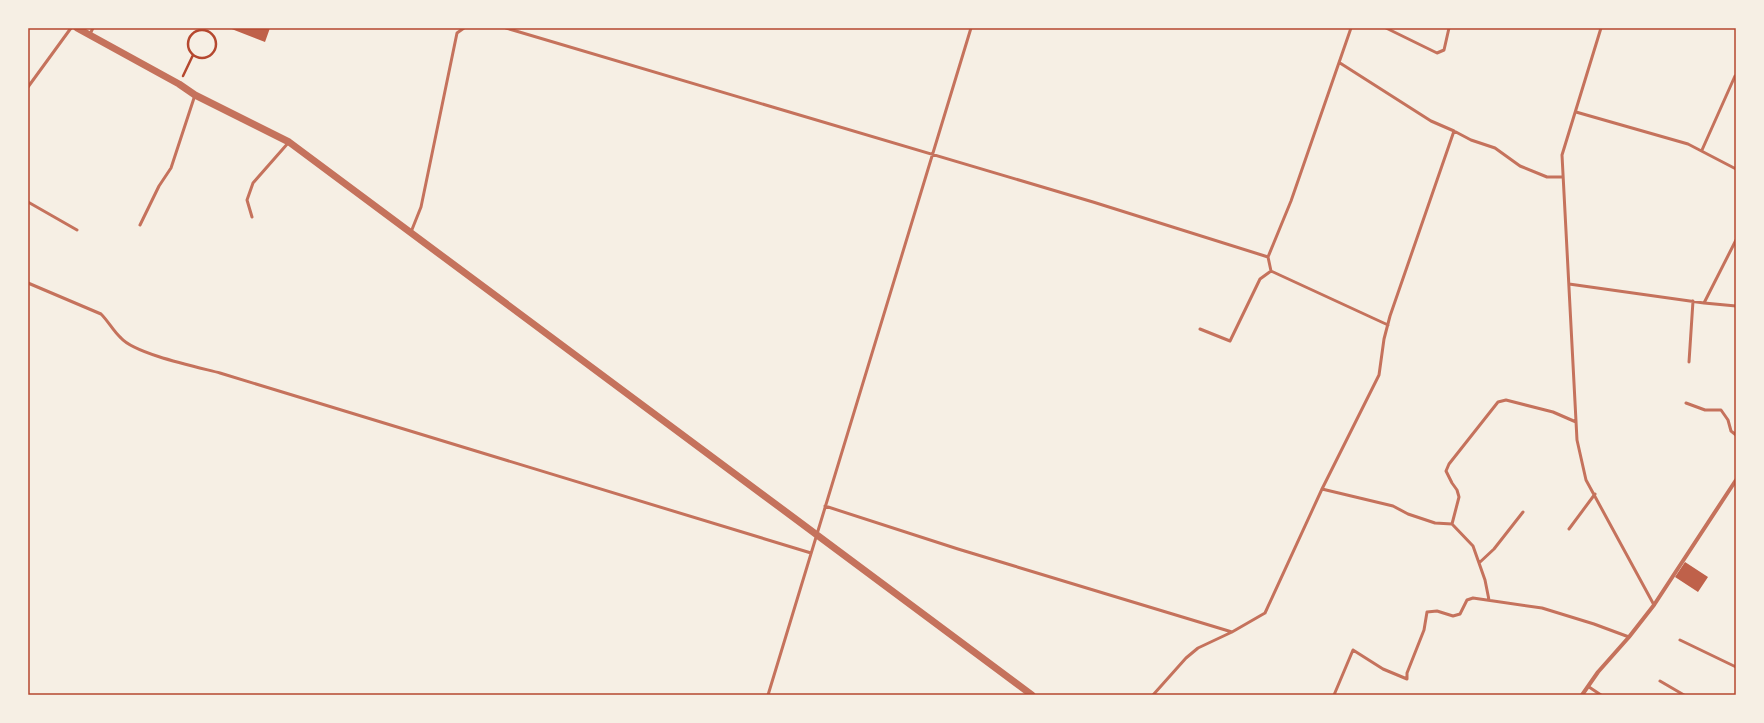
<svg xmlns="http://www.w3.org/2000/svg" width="1764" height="723" viewBox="0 0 1764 723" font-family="'Open Sans',sans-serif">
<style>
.building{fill:#bf614a}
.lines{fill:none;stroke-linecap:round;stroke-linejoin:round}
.path{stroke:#b5482f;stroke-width:2.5}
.service{stroke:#c5725c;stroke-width:3}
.minor{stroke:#c5725c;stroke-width:4}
.tertiary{stroke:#c5725c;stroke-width:7}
.neatline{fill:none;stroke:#b5482f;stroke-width:1.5}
</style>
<rect width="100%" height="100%" fill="#f6efe4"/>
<path class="building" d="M 229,28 L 270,28 L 265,42 Z
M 1685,562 L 1708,577 L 1698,592 L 1675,577 Z"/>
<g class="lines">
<path class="path" d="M188 44a14 14 0 1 1 28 0a14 14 0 1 1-28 0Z
M 183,76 L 193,55"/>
<path class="service" d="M 506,28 L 1093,202 L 1268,257
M 1351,28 L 1291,201 L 1268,257 L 1271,271 L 1388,325
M 1386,28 L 1437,53 L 1444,50 L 1449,28
M 1601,28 L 1562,155 L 1577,440 L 1586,480 L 1654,605
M 90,34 L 93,28
M 1340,63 L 1431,121 L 1454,131 L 1471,140 L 1495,148 L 1520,166 L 1547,177 L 1562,177
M 28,87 L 71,28
M 1576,112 L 1688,144 L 1736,169
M 1702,150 L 1735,76
M 28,202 L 77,230
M 252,217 L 247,200 L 253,183 L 289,142
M 140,225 L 159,186 L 171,168 L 195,95
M 411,232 L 421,207 L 457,33 L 464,28
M 28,283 L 101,314 C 109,322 113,331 121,338 C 135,354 197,367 220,373 L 811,553
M 1569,284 L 1704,303 L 1736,306
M 1704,303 L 1736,240
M 1200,329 L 1230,341 L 1260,279 L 1271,271
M 1689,362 L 1693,301
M 1686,403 L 1705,410 L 1721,410 L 1728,420 L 1731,431 L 1736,435
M 1322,489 L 1393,506 L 1408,514 L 1435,523 L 1452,524 L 1473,546 L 1485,580 L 1489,600
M 825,506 L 958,549 L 1232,632
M 1452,524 L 1459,497 L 1457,490 L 1452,483 L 1446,471 L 1449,464 L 1498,402 L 1506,400 L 1553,412 L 1576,422
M 1569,529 L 1595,494
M 1479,563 L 1494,549 L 1523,512
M 1680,640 L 1736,667
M 1660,681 L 1684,695
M 1589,687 L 1601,695
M 768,695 L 971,28
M 1153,695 L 1186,658 L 1198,648 L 1232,632 L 1265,613 L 1322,489 L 1379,375 L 1384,339 L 1390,316 L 1454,131
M 1334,695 L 1353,650 L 1383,669 L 1407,679 L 1407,673 L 1424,630 L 1427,612 L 1437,611 L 1453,616 L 1460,614 L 1467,600 L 1473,598 L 1542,608 L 1594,624 L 1629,637"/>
<path class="minor" d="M 1582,695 L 1598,672 L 1629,637 L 1654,605 L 1736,480"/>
<path class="tertiary" d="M 77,28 L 179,84 L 195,95 L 289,142 L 1032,695"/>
</g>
<rect width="1764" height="723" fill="none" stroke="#f6efe4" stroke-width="58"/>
<rect x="29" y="29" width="1706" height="665" class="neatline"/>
</svg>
